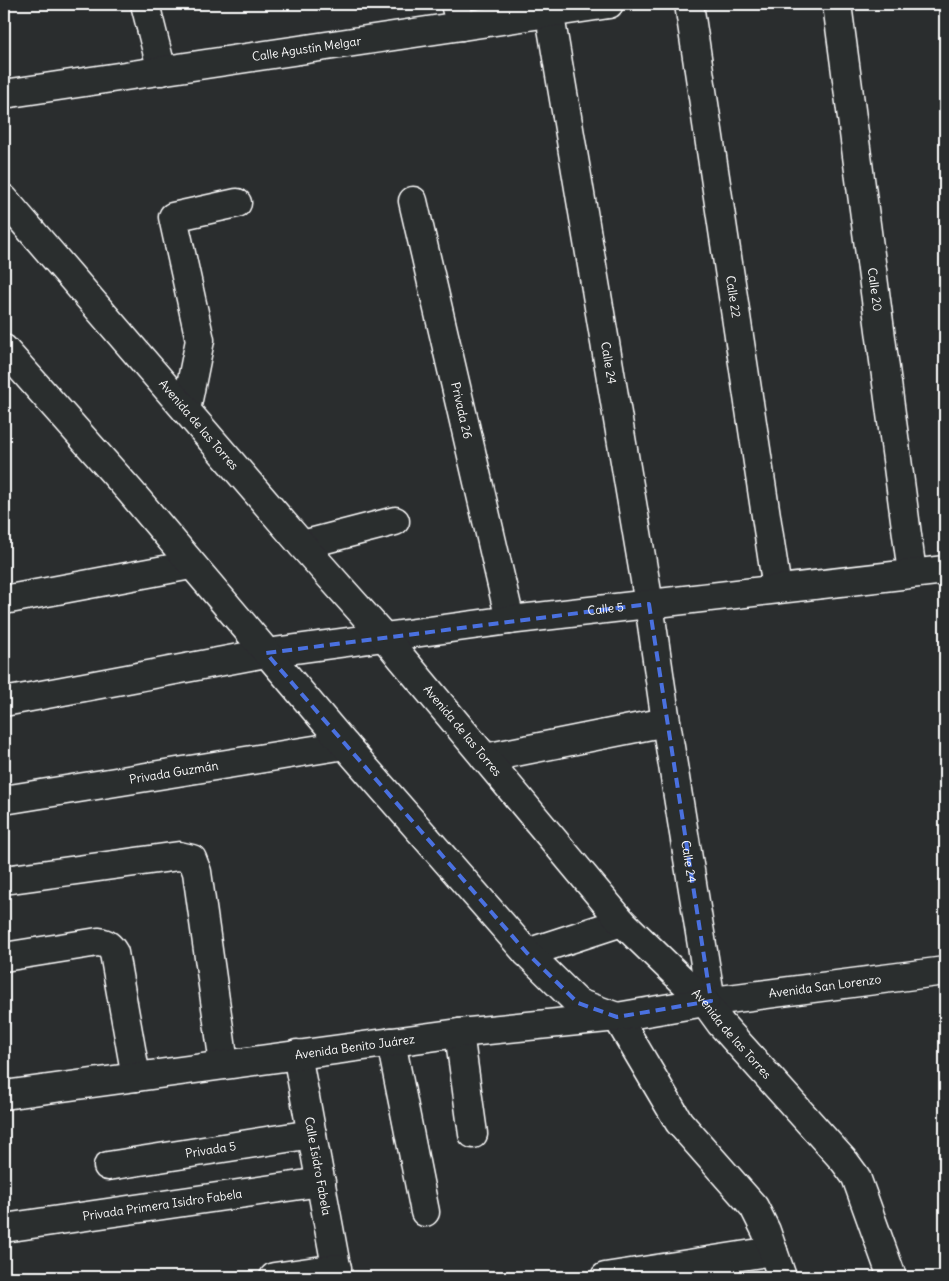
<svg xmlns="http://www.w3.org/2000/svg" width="949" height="1281" viewBox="0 0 949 1281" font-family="Delius,sans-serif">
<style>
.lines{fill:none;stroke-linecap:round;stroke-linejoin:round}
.minor-casing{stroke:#fff;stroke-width:31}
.major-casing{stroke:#fff;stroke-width:31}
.minor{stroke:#2a2d2e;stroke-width:28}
.major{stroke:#2a2d2e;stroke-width:28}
.marked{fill:none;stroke:#4a71e0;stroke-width:4;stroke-dasharray:10 6;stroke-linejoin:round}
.labels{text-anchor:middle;stroke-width:4.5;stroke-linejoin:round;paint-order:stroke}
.street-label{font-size:12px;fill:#fff;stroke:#2a2d2e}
</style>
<rect width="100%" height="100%" fill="#2a2d2e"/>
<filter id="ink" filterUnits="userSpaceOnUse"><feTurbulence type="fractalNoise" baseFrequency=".02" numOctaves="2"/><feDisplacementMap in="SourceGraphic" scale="10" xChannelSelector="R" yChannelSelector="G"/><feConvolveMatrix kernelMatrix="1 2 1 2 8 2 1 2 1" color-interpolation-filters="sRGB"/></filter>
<g filter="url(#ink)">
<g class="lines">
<defs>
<g id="minor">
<path d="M 145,4 L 162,71"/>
<path d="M 455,4 L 461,26"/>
<path id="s1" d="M 548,4 L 649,604 L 666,722 L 711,1001"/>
<path id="s2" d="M 689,4 L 777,589"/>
<path id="s3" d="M 837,4 L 912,573"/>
<path id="s4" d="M 4,94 L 609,4"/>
<path id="s5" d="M 413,201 L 510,620"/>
<path d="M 186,410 L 200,340 L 173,217 L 237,203"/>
<path d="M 302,545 L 395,521"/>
<path d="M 4,600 L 191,565"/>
<path id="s6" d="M 4,702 L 266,653 L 510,620 L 945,570"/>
<path d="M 485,758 L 666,722"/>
<path id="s7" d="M 4,800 L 345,745"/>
<path d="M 4,880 L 179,856 L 192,859 L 197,872 L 224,1064"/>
<path d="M 527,953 L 622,922"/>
<path d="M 4,957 L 98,942 C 107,943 110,946 114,953 L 136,1077"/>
<path id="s8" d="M 705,1002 L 945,971"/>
<path d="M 459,1033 L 473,1134"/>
<path d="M 391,1042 L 425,1212"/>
<path id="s9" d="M 297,1054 L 338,1277"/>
<path id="s10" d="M 108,1166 L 312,1134"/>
<path id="s11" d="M 4,1228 L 321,1182"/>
<path d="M 274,1277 L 337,1268"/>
<path d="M 605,1277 L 773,1251"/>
</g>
<g id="major">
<path id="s12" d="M 4,199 L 302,545 L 385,638 L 622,922 L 705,1002 L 721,1024 L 845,1162 L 856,1177 L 892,1277"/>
<path d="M 4,349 L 130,491 L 345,745 L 527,953 L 578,1003 L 617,1017 L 679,1122 L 754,1207 L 766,1231 L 782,1277"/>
<path id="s13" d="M 4,1095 L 459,1033 L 617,1017 L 705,1002"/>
</g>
</defs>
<use href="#minor" class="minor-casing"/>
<use href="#major" class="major-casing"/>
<use href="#minor" class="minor"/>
<use href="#major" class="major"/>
</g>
</g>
<path class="marked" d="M 649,604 L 711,1001 L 617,1017 L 578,1003 L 527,953 L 266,653 Z"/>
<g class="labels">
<g class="street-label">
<text dy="4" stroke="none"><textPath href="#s4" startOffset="306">Calle Agustín Melgar</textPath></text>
<text dy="4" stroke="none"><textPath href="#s3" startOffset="288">Calle 20</textPath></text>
<text dy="4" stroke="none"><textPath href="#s2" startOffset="296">Calle 22</textPath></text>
<text dy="4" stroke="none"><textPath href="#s1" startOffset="364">Calle 24</textPath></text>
<text dy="4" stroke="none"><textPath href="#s5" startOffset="215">Privada 26</textPath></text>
<text dy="4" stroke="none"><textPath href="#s12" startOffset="298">Avenida de las Torres</textPath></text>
<text dy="4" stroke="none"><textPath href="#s6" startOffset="609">Calle 5</textPath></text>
<text dy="4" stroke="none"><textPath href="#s12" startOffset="702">Avenida de las Torres</textPath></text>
<text dy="4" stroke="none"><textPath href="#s7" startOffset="172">Privada Guzmán</textPath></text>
<text dy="4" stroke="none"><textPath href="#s1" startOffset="869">Calle 24</textPath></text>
<text dy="4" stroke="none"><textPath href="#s8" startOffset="121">Avenida San Lorenzo</textPath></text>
<text dy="4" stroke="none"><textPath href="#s12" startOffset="1108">Avenida de las Torres</textPath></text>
<text dy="4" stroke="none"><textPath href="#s13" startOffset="354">Avenida Benito Juárez</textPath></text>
<text dy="4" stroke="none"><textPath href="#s10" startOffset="104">Privada 5</textPath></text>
<text dy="4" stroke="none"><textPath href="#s9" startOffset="114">Calle Isidro Fabela</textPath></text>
<text dy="4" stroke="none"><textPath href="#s11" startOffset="160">Privada Primera Isidro Fabela</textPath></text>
</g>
</g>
<rect width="949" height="1281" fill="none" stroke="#2a2d2e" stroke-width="20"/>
<rect x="10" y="10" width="929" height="1261" fill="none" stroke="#fff" stroke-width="2" filter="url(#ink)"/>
</svg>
